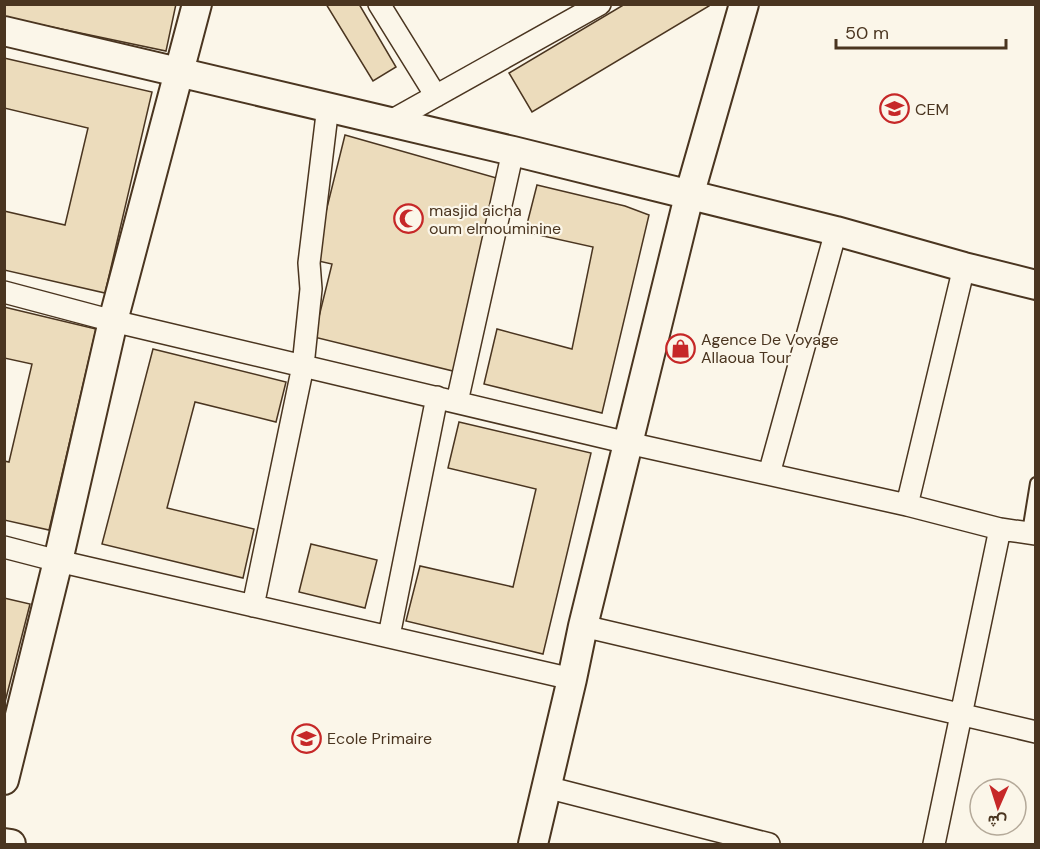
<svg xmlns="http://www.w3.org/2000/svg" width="1040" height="849" viewBox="0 0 1040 849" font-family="'DM Sans',Vazirmatn,sans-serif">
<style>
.building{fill:#ecdcbc;stroke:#4a3520;stroke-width:1.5}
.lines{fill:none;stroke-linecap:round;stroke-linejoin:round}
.lane-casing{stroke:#4a3520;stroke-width:14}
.street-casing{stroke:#4a3520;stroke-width:24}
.secondary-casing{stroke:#4a3520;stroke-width:32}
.lane{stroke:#fbf6e9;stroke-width:10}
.street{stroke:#fbf6e9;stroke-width:21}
.secondary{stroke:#fbf6e9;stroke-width:28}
.labels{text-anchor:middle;stroke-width:4.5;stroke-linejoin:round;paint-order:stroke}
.poi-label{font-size:16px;fill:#4a3520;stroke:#fbf6e9;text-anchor:start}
</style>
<rect width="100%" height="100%" fill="#fbf6e9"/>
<path class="building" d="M 4,4 L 176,4 L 166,51 L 4,17 Z
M 326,4 L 359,4 L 396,67 L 373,81 Z
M 625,4 L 708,4 L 709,6 L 532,112 L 509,73 Z
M 4,58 L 152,92 L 105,293 L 4,270 L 4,211 L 65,225 L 88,128 L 4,108 Z
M 345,135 L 500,179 L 457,372 L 314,337 L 332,264 L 314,260 Z
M 537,185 L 625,206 L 649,215 L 602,413 L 484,384 L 497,329 L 572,349 L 593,247 L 525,232 Z
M 4,307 L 96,329 L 49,530 L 4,520 L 4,461 L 9,462 L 32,364 L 4,358 Z
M 153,349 L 286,382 L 276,422 L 195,402 L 167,508 L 254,529 L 243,578 L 102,544 Z
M 459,422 L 591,453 L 543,654 L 406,621 L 420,566 L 513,587 L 536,489 L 448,468 Z
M 311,544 L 377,560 L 365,608 L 299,592 Z
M 4,598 L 30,604 L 4,706 Z"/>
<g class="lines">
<defs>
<path id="lane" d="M 1028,532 L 1036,483"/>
<path id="street" d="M 379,4 L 436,96
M 391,121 L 600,4
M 4,292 L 113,321 L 628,443 L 907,505 L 1000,529 L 1036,534
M 457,402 L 513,151
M 769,474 L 836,231
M 907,505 L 964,267
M 4,547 L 58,561 L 572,679
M 253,606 L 303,366 L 311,289 L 309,263 L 328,106
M 583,626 L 1036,732
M 389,636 L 437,397
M 546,787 L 769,844
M 934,844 L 1000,529"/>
<path id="secondary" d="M 4,31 L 513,151 L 836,231 L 964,267 L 1036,285
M 4,780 L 58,561 L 113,321 L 197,4
M 4,843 L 11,844
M 533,844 L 572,679 L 583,626 L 689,196 L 744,4"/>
</defs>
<use href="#lane" class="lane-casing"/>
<use href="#street" class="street-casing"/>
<use href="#secondary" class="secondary-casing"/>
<use href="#lane" class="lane"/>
<use href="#street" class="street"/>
<use href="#secondary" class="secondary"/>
</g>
<defs>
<symbol id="school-ring" viewBox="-11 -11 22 22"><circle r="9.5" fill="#fbf6e9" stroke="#c62828" stroke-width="1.5"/><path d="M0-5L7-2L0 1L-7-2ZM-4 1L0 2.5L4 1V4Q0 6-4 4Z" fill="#c62828"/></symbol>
<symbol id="mosque-ring" viewBox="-11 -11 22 22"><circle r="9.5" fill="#fbf6e9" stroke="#c62828" stroke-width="1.5"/><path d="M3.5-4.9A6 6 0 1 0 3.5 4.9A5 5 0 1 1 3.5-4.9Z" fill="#c62828"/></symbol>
<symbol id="shop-ring" viewBox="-11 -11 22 22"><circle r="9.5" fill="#fbf6e9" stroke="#c62828" stroke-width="1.5"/><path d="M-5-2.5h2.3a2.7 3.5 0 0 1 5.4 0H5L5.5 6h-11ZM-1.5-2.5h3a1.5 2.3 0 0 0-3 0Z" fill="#c62828"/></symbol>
</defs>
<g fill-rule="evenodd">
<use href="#school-ring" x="878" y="92" width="33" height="33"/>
<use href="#mosque-ring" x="392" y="202" width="33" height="33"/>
<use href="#shop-ring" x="664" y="332" width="33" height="33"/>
<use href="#school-ring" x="290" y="722" width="33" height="33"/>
</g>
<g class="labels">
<g class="poi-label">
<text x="915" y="115">CEM</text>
<text x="429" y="216">masjid aicha<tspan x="429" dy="18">oum elmouminine</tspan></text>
<text x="701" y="345">Agence De Voyage<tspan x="701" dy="18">Allaoua Tour</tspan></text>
<text x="327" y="744">Ecole Primaire</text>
</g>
</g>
<rect width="1040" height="849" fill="none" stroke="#4a3520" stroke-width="12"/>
<g transform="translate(998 807) rotate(183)"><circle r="28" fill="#fbf6e9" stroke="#b4a999" stroke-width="1.5"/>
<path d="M0-4.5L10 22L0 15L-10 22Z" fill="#c62828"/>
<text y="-9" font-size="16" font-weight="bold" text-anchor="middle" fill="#4a3520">ش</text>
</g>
<path d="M836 39v9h170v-9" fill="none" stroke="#4a3520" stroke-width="3"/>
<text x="845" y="39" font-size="18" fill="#4a3520" stroke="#fbf6e9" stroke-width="4.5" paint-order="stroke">50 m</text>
</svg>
